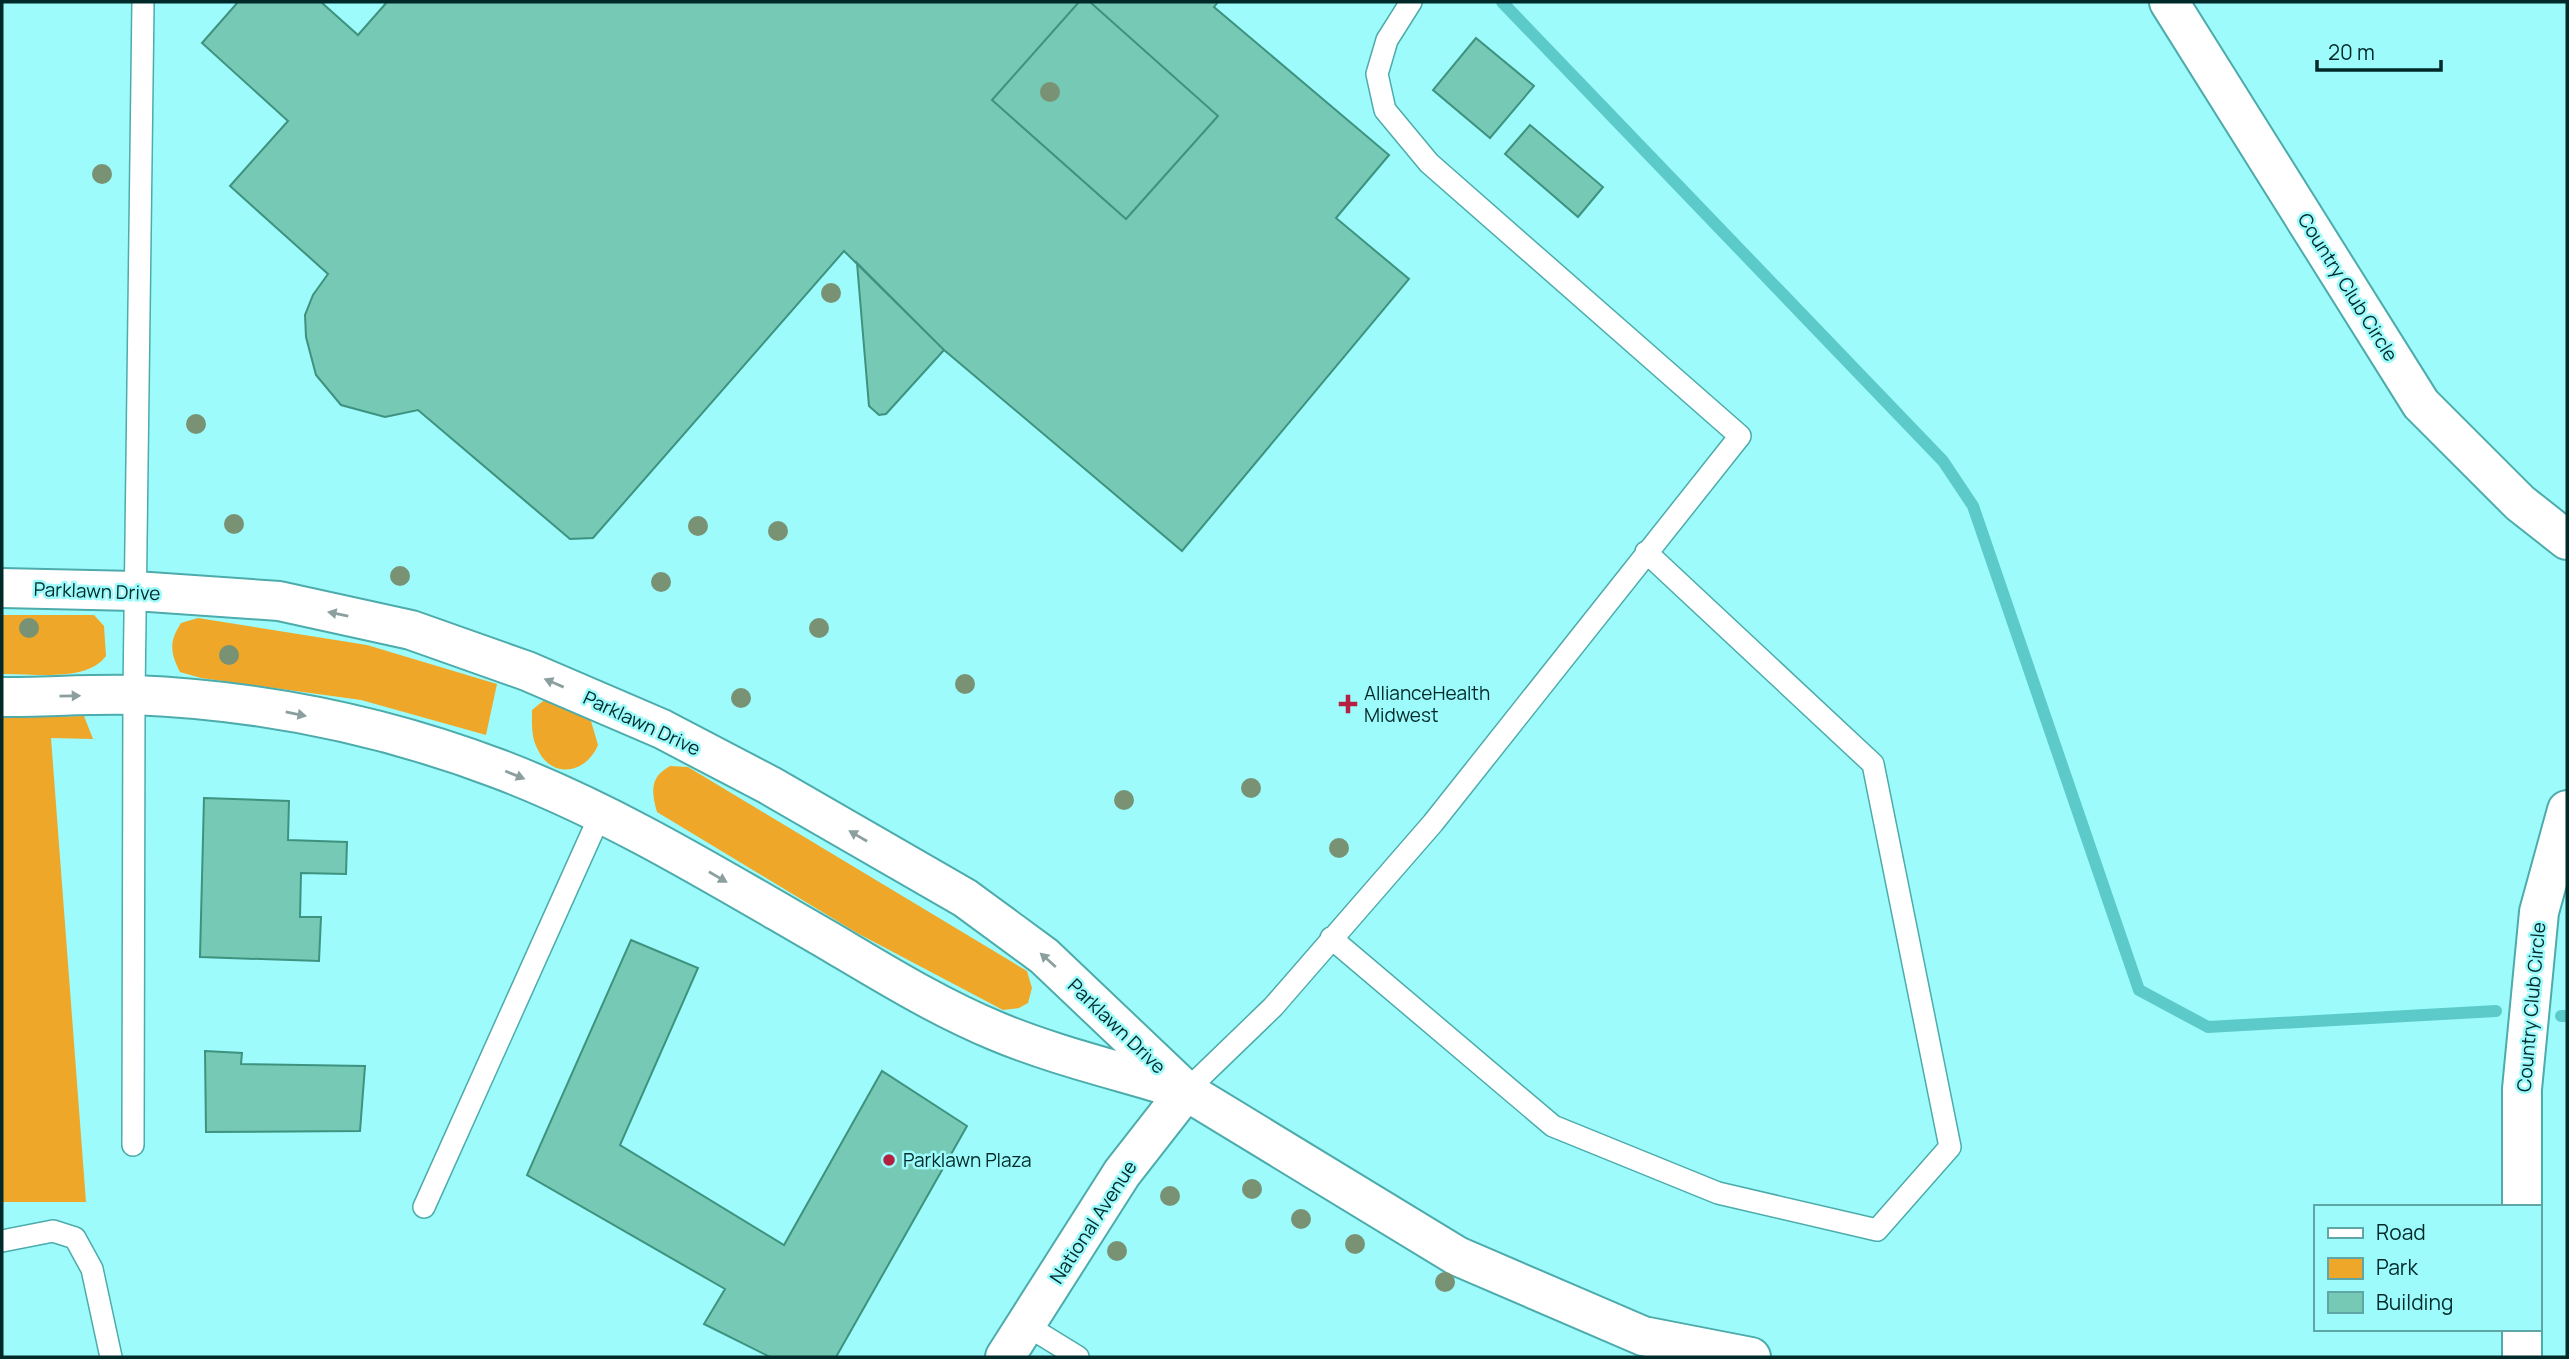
<svg xmlns="http://www.w3.org/2000/svg" width="2569" height="1359" viewBox="0 0 2569 1359" font-family="Manrope,sans-serif">
<style>
.green{fill:#efa729}
.lines{fill:none;stroke-linecap:round;stroke-linejoin:round}
.stream{stroke:#5dcaca;stroke-width:12}
.building{fill:#76c9b4;stroke:#3d937f;stroke-width:2}
.lane-casing{stroke:#4dabab;stroke-width:24}
.street-casing{stroke:#4dabab;stroke-width:42}
.lane{stroke:#fff;stroke-width:21}
.street{stroke:#fff;stroke-width:38}
.tree{fill:#799273}
.oneway{fill:#8c9f9f}
.poi-dot{fill:#b32040;stroke:#9efbfb;stroke-width:2.5}
.labels{text-anchor:middle;stroke-width:5;stroke-linejoin:round;paint-order:stroke}
.street-label{font-size:19px;fill:#002a2a;stroke:#9efbfb}
.poi-label{font-size:19px;fill:#002a2a;stroke:#9efbfb;text-anchor:start}
</style>
<rect width="100%" height="100%" fill="#9efbfb"/>
<path class="green" d="M 2,615 L 94,615 L 104,626 L 106,656 C 86,683 33,673 2,674 Z
M 198,618 L 367,645 L 497,684 L 486,735 L 361,700 L 201,678 L 180,672 C 170,652 169,642 181,623 Z
M 543,701 L 553,702 L 591,721 L 598,745 C 586,774 551,780 537,748 C 531,736 532,723 532,710 Z
M 84,716 L 93,739 L 51,738 L 86,1202 L 2,1202 L 2,718 Z
M 670,766 L 688,767 L 1027,971 L 1032,988 L 1028,1003 L 1019,1008 L 1003,1010 L 857,933 L 657,812 C 651,791 650,777 670,766 Z"/>
<g class="lines">
<path class="stream" d="M 1502,2 L 1943,461 L 1973,506 L 2139,990 L 2208,1027 L 2496,1011
M 2561,1016 L 2567,1016"/>
</g>
<path class="building" d="M 238,2 L 321,2 L 358,35 L 387,2 L 1079,2 L 992,100 L 1126,219 L 1218,116 L 1090,2 L 1218,2 L 1214,7 L 1389,155 L 1336,218 L 1409,279 L 1182,551 L 944,350 L 844,251 L 593,538 L 570,539 L 418,410 L 385,417 L 341,405 L 316,375 L 306,337 L 305,315 L 313,295 L 328,274 L 230,186 L 288,121 L 202,43 Z
M 238,2 L 321,2 L 358,35 L 387,2 L 1218,2 L 1214,7 L 1389,155 L 1336,218 L 1409,279 L 1182,551 L 944,350 L 844,251 L 593,538 L 570,539 L 418,410 L 385,417 L 341,405 L 316,375 L 306,337 L 305,315 L 313,295 L 328,274 L 230,186 L 288,121 L 202,43 Z
M 1476,38 L 1534,86 L 1490,138 L 1433,90 Z
M 1530,125 L 1603,187 L 1578,217 L 1505,154 Z
M 857,263 L 944,350 L 886,414 L 879,415 L 869,406 Z
M 204,798 L 289,801 L 288,840 L 347,842 L 346,874 L 301,873 L 300,917 L 321,917 L 319,961 L 200,957 Z
M 631,940 L 698,968 L 620,1145 L 784,1245 L 882,1071 L 967,1126 L 836,1357 L 770,1357 L 704,1324 L 725,1289 L 527,1175 Z
M 205,1051 L 242,1053 L 241,1064 L 365,1066 L 360,1131 L 206,1132 Z"/>
<g class="lines">
<defs>
<path id="lane" d="M 1331,938 L 1553,1126 L 1718,1193 L 1877,1230 L 1950,1147 L 1873,764 L 1646,552
M 1186,1091 L 1273,1007 L 1433,823 L 1740,436 L 1429,163 L 1385,110 L 1377,74 L 1387,40 L 1411,2
M 133,1145 L 134,695 L 143,2
M 424,1207 L 601,813
M 2,1241 L 53,1231 L 75,1238 L 92,1269 L 111,1357
M 1026,1325 L 1078,1357"/>
<path id="street" d="M 2169,2 L 2421,404 L 2520,503 L 2567,540
M 2,588 L 135,591 L 279,601 L 411,630 L 527,671 L 662,729 L 769,785 L 965,898 L 1044,956 L 1186,1091 L 1457,1256 L 1643,1336 L 1751,1357
M 2,697 C 46,697 90,694 134,695 C 258,700 383,725 499,769 C 615,813 721,879 829,941 C 883,973 938,1007 996,1031 C 1053,1055 1117,1070 1176,1088
M 2522,1207 L 2522,1089 L 2539,912 L 2567,810
M 1005,1357 L 1122,1173 L 1186,1091
M 2522,1357 L 2522,1329"/>
</defs>
<use href="#lane" class="lane-casing"/>
<use href="#street" class="street-casing"/>
<use href="#lane" class="lane"/>
<use href="#street" class="street"/>
</g>
<g class="tree">
<circle cx="1050" cy="92" r="10"/>
<circle cx="102" cy="174" r="10"/>
<circle cx="831" cy="293" r="10"/>
<circle cx="196" cy="424" r="10"/>
<circle cx="234" cy="524" r="10"/>
<circle cx="698" cy="526" r="10"/>
<circle cx="778" cy="531" r="10"/>
<circle cx="400" cy="576" r="10"/>
<circle cx="661" cy="582" r="10"/>
<circle cx="29" cy="628" r="10"/>
<circle cx="819" cy="628" r="10"/>
<circle cx="229" cy="655" r="10"/>
<circle cx="965" cy="684" r="10"/>
<circle cx="741" cy="698" r="10"/>
<circle cx="1251" cy="788" r="10"/>
<circle cx="1124" cy="800" r="10"/>
<circle cx="1339" cy="848" r="10"/>
<circle cx="1252" cy="1189" r="10"/>
<circle cx="1170" cy="1196" r="10"/>
<circle cx="1301" cy="1219" r="10"/>
<circle cx="1355" cy="1244" r="10"/>
<circle cx="1117" cy="1251" r="10"/>
<circle cx="1445" cy="1282" r="10"/>
</g>
<defs><path id="oneway-solid" d="M-6-.8H1V-3.2L6.5 0L1 3.2V.8H-6Z" transform="scale(1.75)"/></defs>
<g class="oneway">
<use href="#oneway-solid" transform="translate(338 614) rotate(-168)"/>
<use href="#oneway-solid" transform="translate(554 683) rotate(-157)"/>
<use href="#oneway-solid" transform="translate(70 696) rotate(-1)"/>
<use href="#oneway-solid" transform="translate(296 714) rotate(11)"/>
<use href="#oneway-solid" transform="translate(515 775) rotate(22)"/>
<use href="#oneway-solid" transform="translate(858 836) rotate(-150)"/>
<use href="#oneway-solid" transform="translate(718 877) rotate(30)"/>
<use href="#oneway-solid" transform="translate(1048 960) rotate(-138)"/>
</g>
<g class="poi-dot">
<path d="M1344.5 693.5h7v7h7v7h-7v7h-7v-7h-7v-7h7z"/>
<circle cx="889" cy="1160" r="7"/>
</g>
<g class="labels">
<g class="street-label">
<text transform="translate(2348 287) rotate(58)" y="7">Country Club Circle</text>
<text transform="translate(97 591) rotate(2)" y="7">Parklawn Drive</text>
<text transform="translate(642 723) rotate(25)" y="7">Parklawn Drive</text>
<text transform="translate(2531 1007) rotate(-85)" y="7">Country Club Circle</text>
<text transform="translate(1117 1026) rotate(44)" y="7">Parklawn Drive</text>
<text transform="translate(1093 1222) rotate(-57)" y="7">National Avenue</text>
</g>
<g class="poi-label">
<text x="1364" y="700">AllianceHealth<tspan x="1364" dy="22">Midwest</tspan></text>
<text x="903" y="1167">Parklawn Plaza</text>
</g>
</g>
<rect width="2569" height="1359" fill="none" stroke="#002a2a" stroke-width="7"/>
<rect x="2314" y="1205" width="228" height="126" fill="#9efbfb" stroke="#5fa7a7" stroke-width="2"/>
<rect x="2328" y="1228" width="35" height="10" fill="#ffffff" stroke="#5fa7a7" stroke-width="2"/>
<text x="2376" y="1240" font-size="21" fill="#002a2a">Road</text>
<rect x="2328" y="1258" width="35" height="21" fill="#efa729" stroke="#5fa7a7" stroke-width="2"/>
<text x="2376" y="1275" font-size="21" fill="#002a2a">Park</text>
<rect x="2328" y="1292" width="35" height="21" fill="#76c9b4" stroke="#5fa7a7" stroke-width="2"/>
<text x="2376" y="1310" font-size="21" fill="#002a2a">Building</text>
<path d="M2317 60v10h124v-10" fill="none" stroke="#002a2a" stroke-width="3.5"/>
<text x="2328" y="60" font-size="21" fill="#002a2a" stroke="#9efbfb" stroke-width="5" paint-order="stroke">20 m</text>
</svg>
